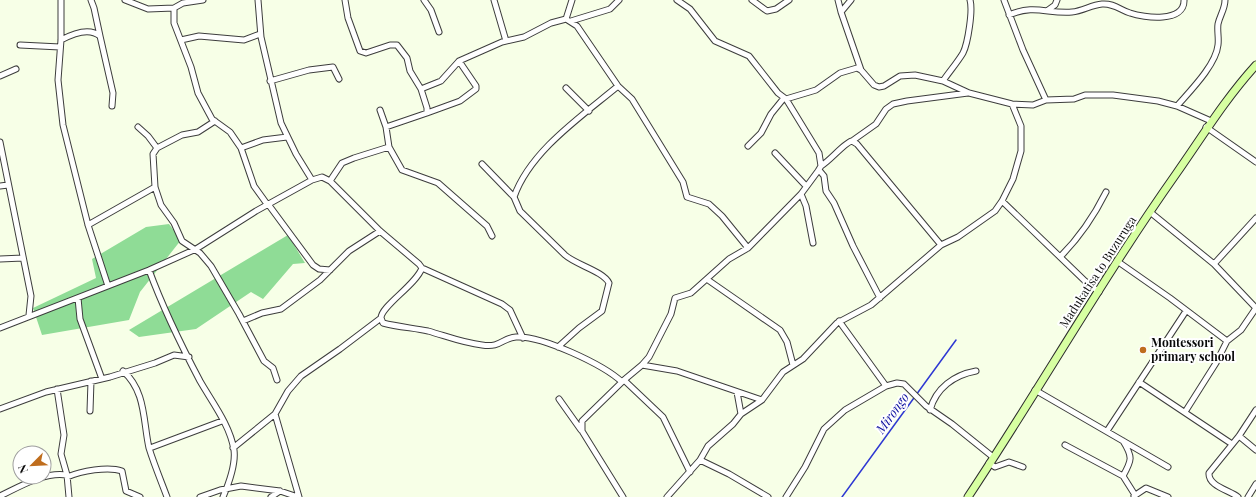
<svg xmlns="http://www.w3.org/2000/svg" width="1256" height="497" viewBox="0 0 1256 497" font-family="'Playfair Display',serif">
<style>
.forest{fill:#8fdc96}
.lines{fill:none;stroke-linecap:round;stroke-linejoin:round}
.stream{stroke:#2e38d3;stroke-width:1.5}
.minor-casing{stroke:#3d3d3d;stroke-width:7}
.secondary-casing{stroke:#2c2c2c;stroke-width:9}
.minor{stroke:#fff;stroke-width:5}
.secondary{stroke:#d7ffa2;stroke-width:7}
.poi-dot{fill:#bf6d1d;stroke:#fff;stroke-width:1.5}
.labels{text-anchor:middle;stroke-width:4;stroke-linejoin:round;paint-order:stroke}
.street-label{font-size:12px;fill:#0a0a0a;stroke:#fff}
.poi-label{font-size:12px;font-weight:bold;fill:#0a0a0a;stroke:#fff;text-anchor:start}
.water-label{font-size:13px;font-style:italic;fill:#1013a0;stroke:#fff}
</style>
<rect width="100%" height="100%" fill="#f7ffe7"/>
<path class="forest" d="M 169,224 L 181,240 L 140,292 L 129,320 L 42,335 L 33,308 L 96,278 L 92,259 L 146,227 Z
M 288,235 L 305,263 L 293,264 L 263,299 L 251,292 L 196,329 L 139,337 L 129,330 Z"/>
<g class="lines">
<path class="stream" d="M 842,497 L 956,340"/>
<defs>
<path id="minor" d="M 61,0 L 61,40 L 58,80 L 63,125 L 88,225 L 108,286
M 91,0 L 94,8 L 100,36
M 125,0 L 148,9 L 174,8
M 203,0 L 183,3 L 174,8 L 174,23 L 191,67 L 198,93 L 212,119 L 230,132 L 241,148 L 254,186 L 267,204
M 258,0 L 261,37 L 281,123 L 296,154 L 312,180
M 345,0 L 348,18 L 360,51 L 366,53 L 390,45 L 397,45 L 407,58 L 410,71 L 421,89 L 427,108 L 427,113 L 386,127
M 424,0 L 431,10 L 439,32
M 494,0 L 506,41
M 677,0 L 690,9 L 715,41 L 749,56 L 778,93 L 786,99 L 816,90 L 840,73 L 857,68 L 861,70 L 874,85 L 879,87 L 884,86 L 900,76 L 915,75 L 943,81 L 969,93 L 1012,104 L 1033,105 L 1046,100 L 1074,99 L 1085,95 L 1113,95 L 1158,101 L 1177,106 L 1211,121
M 752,0 L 767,11 L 776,9 L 789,0
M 838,0 L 841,12
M 851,0 L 841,12 L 861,70
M 1004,0 L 1023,50 L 1046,100
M 1048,10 L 1055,5 L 1057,0
M 1009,15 C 1035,4 1047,14 1072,12 C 1083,11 1091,5 1102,4 C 1114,3 1120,10 1130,13 C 1144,18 1185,23 1184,0
M 566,19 L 572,0
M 571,21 L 610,9 L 619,0
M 61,40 C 72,34 89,27 100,36 L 113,93 L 112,106
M 181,40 L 199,36 L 244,40 L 260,34
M 20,45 L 60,47
M 0,76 L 16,69
M 270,81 L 309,70 L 333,67 L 339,79
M 943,81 C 949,72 957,63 963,53 C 968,43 973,10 970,0
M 566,88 L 589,111
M 421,89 L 441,81 L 459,61 L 502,42 L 524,37 L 551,23 L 566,19 L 577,26 L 618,86 L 632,99 L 683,182 L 687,197 L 709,204 L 722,216 L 748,248
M 1177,106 C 1190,91 1216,65 1218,45 C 1219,38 1217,31 1218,24 C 1220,15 1225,9 1225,0
M 380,110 L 386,127 L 389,147
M 427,113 L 460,101 L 476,89 L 476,86 L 459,61
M 215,121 L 198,132 L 182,135 L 157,148 L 153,154 L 155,187 L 161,205 L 174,223 L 182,241 L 200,253 L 211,266 L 239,314 L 264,361 L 273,368 L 277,380
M 138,127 L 148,136 L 157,148
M 1206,127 L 1256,162
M 852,141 L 876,124 L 886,109 L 893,104 L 907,101 L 968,93
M 0,142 L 31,296 L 29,315
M 748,146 L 761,133 L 771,114 L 784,98
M 241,148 L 263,140 L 287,137
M 775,153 L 806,186
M 482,164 L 514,197
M 821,166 C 831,160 845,142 852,141 L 857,144 L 941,245
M 819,170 L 824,176 L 826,191 L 834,203 L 853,246 L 880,298
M 330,181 L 342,163 L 354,158 L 389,147 L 402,170 L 438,183 L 487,226 L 492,236
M 0,186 L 8,185
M 801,194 L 806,206 L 813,243
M 1002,201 L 1085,281 L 1099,292
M 268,204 L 313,265 L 319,269 L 330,270
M 1150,212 L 1214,264 L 1256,308 L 1241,330 L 1227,341 L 1216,363 L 1185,412
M 88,225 L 155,187
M 1060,257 C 1079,238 1094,216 1106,192
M 0,259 L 23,258
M 1117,261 L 1170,298 L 1227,341
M 1214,264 L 1256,218
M 422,268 L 502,304 L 510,310 L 523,338
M 149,270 C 163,308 181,345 200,381 C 212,402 230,425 234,450 C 236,465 229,483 223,497
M 708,280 L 780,330 L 787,342 L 793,365
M 78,298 L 80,319 L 102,379
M 243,321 L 262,313 L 281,309 L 320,280 L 349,251 L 380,231
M 839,321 L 886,386
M 0,328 L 149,270 L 196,249 L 256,211 L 312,180 L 322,177 L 330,181 L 380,231 L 419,264 L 422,268 C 416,285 381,306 381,318 L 383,323 C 398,327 414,328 428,331 C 446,336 463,343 482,345 C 501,348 502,338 516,337 C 541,335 604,365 622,382
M 558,347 L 579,328 L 602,311 L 609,283 C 603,271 576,265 565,255 L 520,211 L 514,197 C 530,151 582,116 618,86
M 642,365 L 677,371 L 762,400
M 123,371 C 146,391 143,421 149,448 C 154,464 161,481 167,497
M 624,380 L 663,417 L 690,472
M 1139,382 L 1232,444
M 57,389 L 64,435 L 61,454 L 67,475 L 69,497
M 1035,390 L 1168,467
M 737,392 L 741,414
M 559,399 L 581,430
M 0,409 L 46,392 L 110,377 L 155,363 L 174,355 L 189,357
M 930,410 C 936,388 954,375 976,371
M 90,411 L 91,381
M 275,414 L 299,497
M 1107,431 L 1186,311
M 1239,436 L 1256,450
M 1065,445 L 1123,476 L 1135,495
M 150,448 L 222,421
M 233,448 L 275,414 L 288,391 L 301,376 L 340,349 L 381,318
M 700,460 L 729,474 L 768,497
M 989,463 L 995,467 L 1009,462 L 1023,467
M 1123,476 C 1132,460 1133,457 1123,441
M 67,477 C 81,471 108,466 122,471 L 126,491 L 140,497
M 0,496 C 19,487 45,471 67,475
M 1134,496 L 1146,488 L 1168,497
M 200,497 L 220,490 L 241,486 L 280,491 L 298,497
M 271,497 L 280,491
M 623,497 L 582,431 L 582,421 L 624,380 L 642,365 L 649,357 L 671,314 L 675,298 L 691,293 L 729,259 L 748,248 L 801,194 L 818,171 L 821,166 L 819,153 L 786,99
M 667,497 L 700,460 L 708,446 L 733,424 L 741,414 L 762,400 L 783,372 L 803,359 L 837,323 L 871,305 L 941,245 L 958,237 L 995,211 L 1002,201 L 1013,179 L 1021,151 L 1021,126 L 1012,104
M 786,497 L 805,467 L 824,429 L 845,410 L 886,386 L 897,383 L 904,384 L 926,406 L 952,424 L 993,457
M 1238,497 C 1229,490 1208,486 1209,473 L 1239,436 L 1256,410
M 1248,497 L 1256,484"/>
<path id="secondary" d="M 968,497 C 1039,390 1102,279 1176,174 C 1202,137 1225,99 1256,65"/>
</defs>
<use href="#minor" class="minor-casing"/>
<use href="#secondary" class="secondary-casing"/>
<use href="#minor" class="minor"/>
<use href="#secondary" class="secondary"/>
</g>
<circle class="poi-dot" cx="1143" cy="350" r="4"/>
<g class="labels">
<g class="street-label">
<text transform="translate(1098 272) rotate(-57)" y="4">Madukatisa to Buzuruga</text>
</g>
<g class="poi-label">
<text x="1151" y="347">Montessori<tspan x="1151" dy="14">primary school</tspan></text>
</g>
<g class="water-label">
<text transform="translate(892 413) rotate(-54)" y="5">Mirongo</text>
</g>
</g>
<g transform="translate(32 465) rotate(246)"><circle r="19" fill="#ffffff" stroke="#9d9d9d"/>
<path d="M0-3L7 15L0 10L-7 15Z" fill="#bf6d1d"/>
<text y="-6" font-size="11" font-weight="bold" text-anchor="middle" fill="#0a0a0a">N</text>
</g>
</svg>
